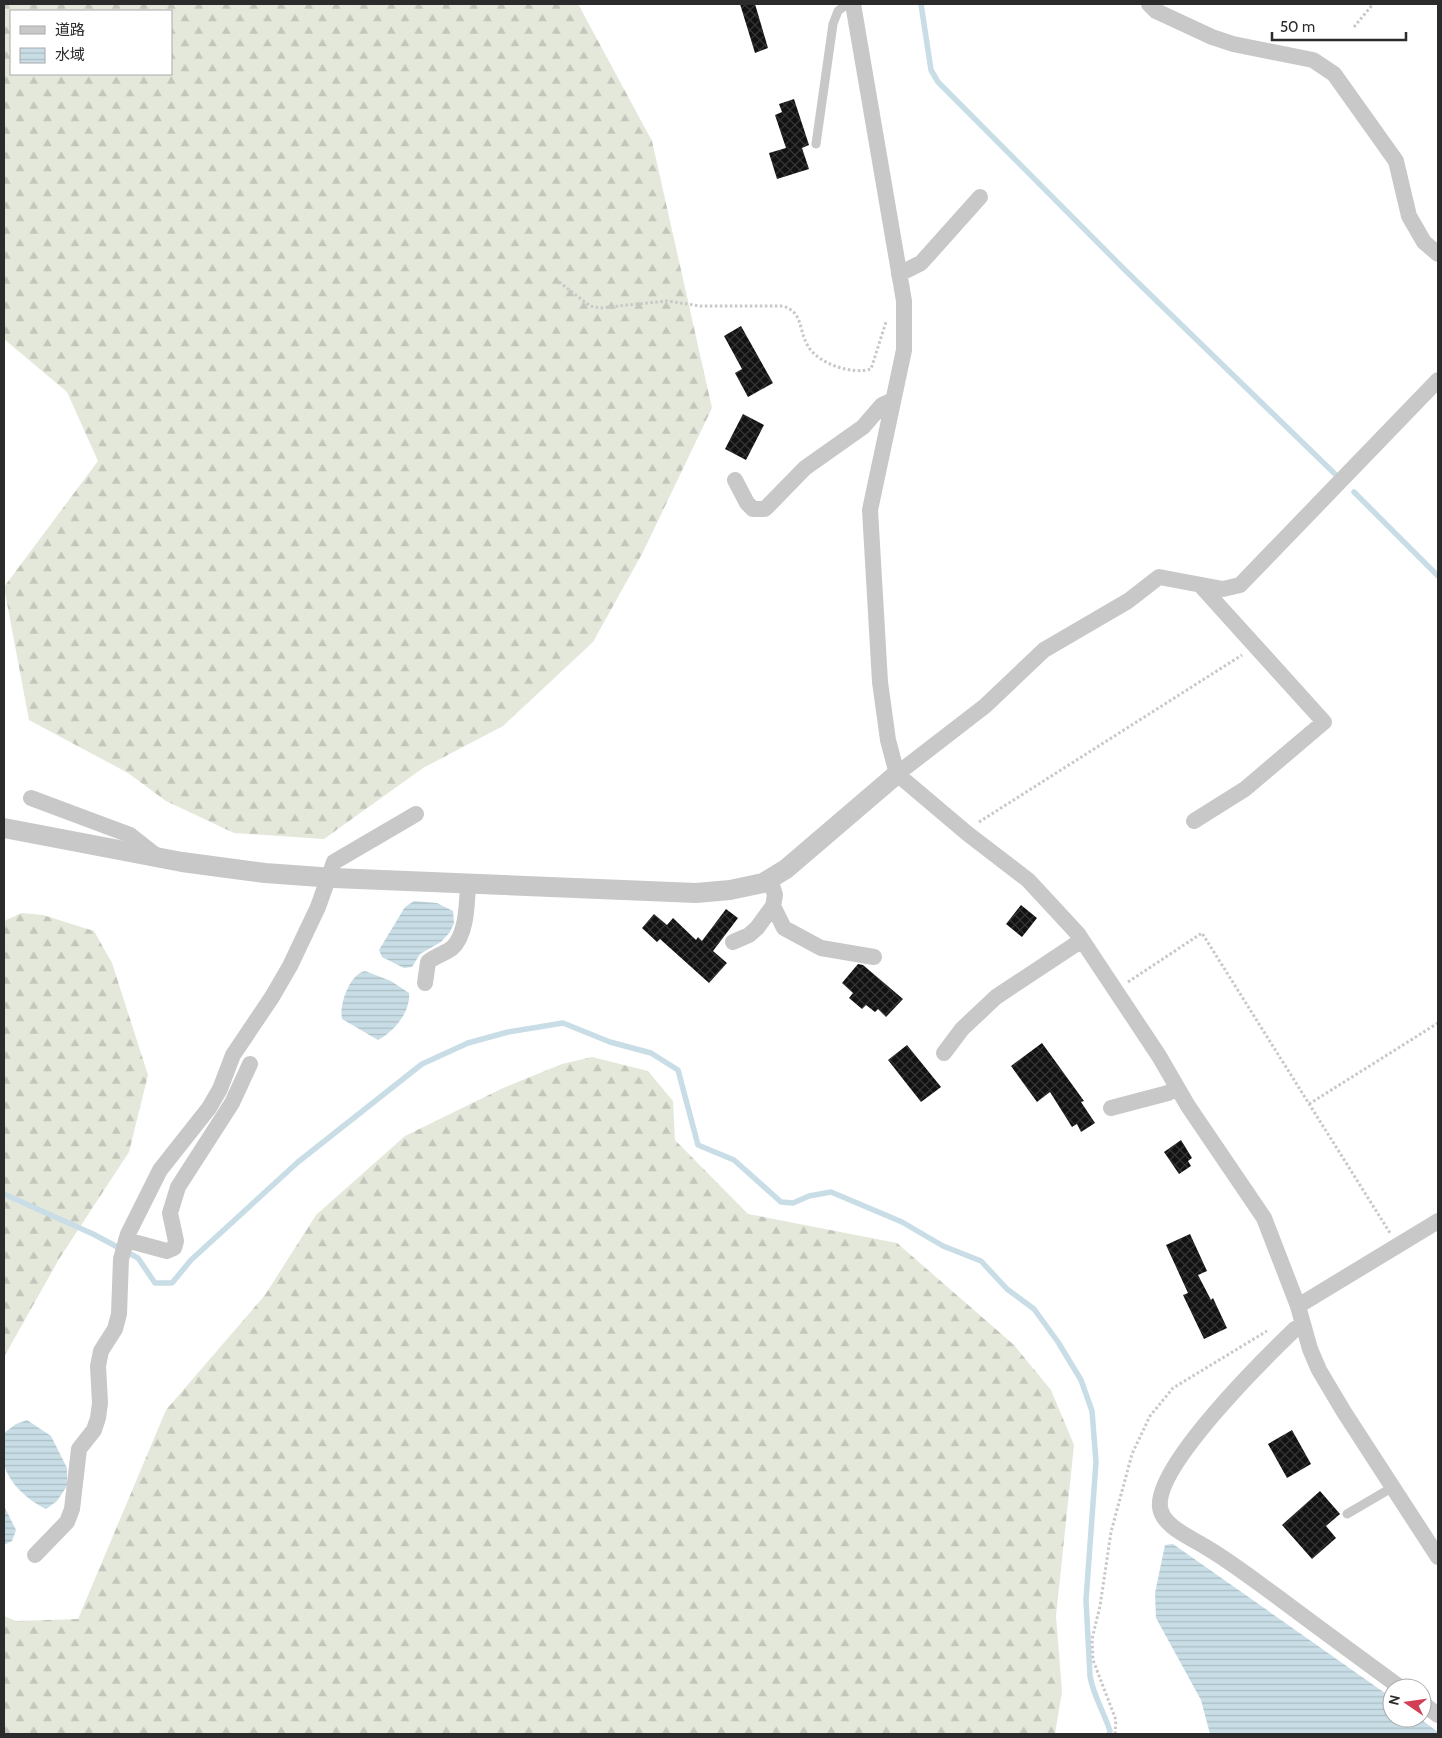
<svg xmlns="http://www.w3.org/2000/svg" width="1442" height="1738" viewBox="0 0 1442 1738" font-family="Cabin,'Noto Sans JP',sans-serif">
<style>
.forest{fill:url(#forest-firs);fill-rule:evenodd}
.water{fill:url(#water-rules)}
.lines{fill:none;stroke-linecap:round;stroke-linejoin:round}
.stream{stroke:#c8dde6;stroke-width:5.5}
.building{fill:url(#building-cross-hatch)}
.path{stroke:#c8c8c8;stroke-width:3;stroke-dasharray:2.5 2.5;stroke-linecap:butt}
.service{stroke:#c8c8c8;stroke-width:9}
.minor{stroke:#c8c8c8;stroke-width:16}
.tertiary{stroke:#c8c8c8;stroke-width:20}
</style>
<defs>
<pattern id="forest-firs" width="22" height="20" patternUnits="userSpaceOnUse" patternTransform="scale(1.25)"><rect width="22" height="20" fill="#e3e8da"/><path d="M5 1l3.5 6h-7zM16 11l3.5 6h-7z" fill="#c3c7bb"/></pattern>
<pattern id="water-rules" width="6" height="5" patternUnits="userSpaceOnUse" patternTransform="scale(1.25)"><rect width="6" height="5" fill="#c8dde6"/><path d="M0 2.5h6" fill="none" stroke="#acbec5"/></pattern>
<pattern id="building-cross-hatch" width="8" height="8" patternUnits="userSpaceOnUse" patternTransform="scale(1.25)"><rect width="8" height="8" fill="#121212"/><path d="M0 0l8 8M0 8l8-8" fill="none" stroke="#353535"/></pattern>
</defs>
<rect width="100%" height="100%" fill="#fff"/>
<path class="forest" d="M 4,4 L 578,4 L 652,141 L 712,408 L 643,552 L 593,642 L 503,726 L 423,768 L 324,839 L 234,833 L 166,801 L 128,773 L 29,720 L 4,587 L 98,461 L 67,392 L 4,339 ZM 11,11 L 171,11 L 171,74 L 11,74 Z
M 22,913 L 43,915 L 94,931 L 112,963 L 148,1075 L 129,1152 L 59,1259 L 4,1357 L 4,921 Z
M 592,1057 L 648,1071 L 673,1101 L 675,1140 L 748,1214 L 897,1243 L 1014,1345 L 1051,1390 L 1074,1445 L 1056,1616 L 1062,1691 L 1055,1734 L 4,1734 L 4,1616 L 16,1621 L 78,1619 L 166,1410 L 265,1295 L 316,1215 L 405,1136 L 503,1088 L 562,1064 Z"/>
<path class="water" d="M 414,901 L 437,903 L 453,911 L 454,923 L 450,932 L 441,942 L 420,954 L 412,967 L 404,968 L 382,957 L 379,950 L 405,907 Z
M 365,971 L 391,981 L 409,993 C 411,1011 394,1032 378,1040 L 342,1019 C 339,1006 349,974 365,971 Z
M 27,1420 L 51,1436 L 67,1468 L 67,1486 L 57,1501 L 46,1509 C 29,1501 9,1484 4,1464 C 1,1455 4,1442 4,1433 L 16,1424 Z
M 4,1506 L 16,1530 L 12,1541 L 4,1545 Z
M 1173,1544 L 1392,1698 L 1392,1718 L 1419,1718 L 1438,1732 L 1438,1734 L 1210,1734 L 1201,1700 L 1156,1618 L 1155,1593 L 1165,1545 Z"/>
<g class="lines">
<path class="stream" d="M 921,4 L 931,70 L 938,82 L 1127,272 L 1335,474
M 1354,492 L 1438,576
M 4,1194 L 93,1234 L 138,1258 L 155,1283 L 172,1283 L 191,1260 L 298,1162 L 422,1064 L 468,1043 L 508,1032 L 563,1023 L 610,1042 L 651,1053 L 678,1070 L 698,1145 L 734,1160 L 781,1202 L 793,1203 L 809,1196 L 831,1192 L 902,1222 L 943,1246 L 981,1261 L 1007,1289 L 1034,1309 L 1058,1342 L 1081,1380 L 1092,1411 L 1096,1462 L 1086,1600 L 1090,1676 C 1093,1695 1104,1712 1110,1731 L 1109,1734"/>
</g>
<path class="building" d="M 740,4 L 755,4 L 768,48 L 755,53 Z
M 794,99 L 809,145 L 802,148 L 809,169 L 777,179 L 769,153 L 786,148 L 775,115 L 782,112 L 779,104 Z
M 741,326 L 773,383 L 748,397 L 735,373 L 742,369 L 724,336 Z
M 743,414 L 764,425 L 746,460 L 725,449 Z
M 1021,905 L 1037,918 L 1022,937 L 1006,924 Z
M 726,909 L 738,918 L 713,951 L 727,963 L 709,983 L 660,939 L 657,942 L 642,928 L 654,914 L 667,925 L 673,918 L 696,940 L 698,937 L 702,941 Z
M 858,964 L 863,965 L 903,999 L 886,1017 L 878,1009 L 875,1012 L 866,1005 L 862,1009 L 849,998 L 853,993 L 842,983 Z
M 1042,1043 L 1084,1101 L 1081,1102 L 1095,1123 L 1081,1132 L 1077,1124 L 1072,1127 L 1050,1092 L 1037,1102 L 1011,1066 Z
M 907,1045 L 941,1087 L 921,1102 L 888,1060 Z
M 1181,1140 L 1192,1158 L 1188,1161 L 1191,1166 L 1179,1174 L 1164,1152 Z
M 1190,1234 L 1207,1271 L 1198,1275 L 1211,1300 L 1213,1298 L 1227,1328 L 1204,1339 L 1183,1295 L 1188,1293 L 1166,1245 Z
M 1292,1430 L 1311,1464 L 1287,1478 L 1268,1444 Z
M 1320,1491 L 1340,1514 L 1326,1526 L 1336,1538 L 1312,1559 L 1282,1525 Z"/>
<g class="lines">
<path class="path" d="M 1354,27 L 1373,4
M 559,282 L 590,306 L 600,308 L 667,301 L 700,306 L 783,306 C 804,313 798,330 808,346 C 818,364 853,375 871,369 L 886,322
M 979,822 L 1242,655
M 1128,982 L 1202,933 L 1390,1233
M 1309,1104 L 1438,1023
M 1115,1734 L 1116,1720 L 1093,1660 L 1092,1639 L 1100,1606 L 1111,1532 L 1132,1454 L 1150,1416 L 1173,1388 L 1267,1331"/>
<path class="service" d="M 816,144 L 833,24 L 838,11 L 847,4
M 1347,1514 L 1393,1487"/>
<path class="minor" d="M 853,4 L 904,301 L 904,350 L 870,510 L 880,682 L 888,740 L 897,774 L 968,834 L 1028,880 L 1078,934 L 1159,1056 L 1188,1106 L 1264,1218 L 1298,1306 L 1310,1349 L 1319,1370 L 1344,1412 L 1438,1557
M 1149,4 L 1156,11 L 1212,37 L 1233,44 L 1313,60 L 1334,74 L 1396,161 L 1409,216 L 1424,242 L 1438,254
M 899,274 L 921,263 L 980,197
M 735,480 L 747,503 L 753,509 L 765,509 L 805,468 L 863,427 L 882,405 L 893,400
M 897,774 L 985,706 L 1044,650 L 1128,601 L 1159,577 L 1223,589 L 1240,585 L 1438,380
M 31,798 L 130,835 L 158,857
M 1194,821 L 1245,789 L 1324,722 L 1201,586
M 773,906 L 784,928 L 821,948 L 874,957
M 733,942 L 749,935 L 757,928 L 773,906 L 775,895 L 770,879
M 425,983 L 428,962 C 435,956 446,953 452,948 C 467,935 467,902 468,884
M 944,1053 L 962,1029 L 996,997 L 1082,940
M 1111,1108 L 1168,1093 L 1177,1088
M 126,1240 L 167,1251 L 174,1248 L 176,1241 L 170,1213 L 178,1187 L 232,1103 L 250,1064
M 1298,1306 L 1438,1221
M 1303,1326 L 1295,1329 C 1264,1359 1155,1466 1160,1507 C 1162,1526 1190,1537 1204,1546 C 1230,1561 1254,1580 1279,1598 C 1319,1628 1360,1658 1401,1688
M 35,1555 L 67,1522 L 72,1509 L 79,1449 L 94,1430 L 98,1418 L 100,1403 L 98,1366 L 101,1351 L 115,1329 L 119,1314 L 121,1259 L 128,1234 L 160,1170 L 209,1108 L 220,1089 L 233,1055 L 272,997 L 290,966 L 318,907 L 334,862 L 416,814
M 1422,1703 L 1438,1715"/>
<path class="tertiary" d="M 4,828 L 182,862 L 265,873 L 334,878 L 696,893 L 730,890 L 763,883 L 786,869 L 897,774"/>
</g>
<rect width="1442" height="1738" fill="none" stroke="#2b2b2b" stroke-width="10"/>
<rect x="10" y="10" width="162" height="65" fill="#ffffff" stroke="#aaaaaa"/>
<rect x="20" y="26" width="25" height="8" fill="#c8c8c8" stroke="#aaaaaa"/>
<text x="55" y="35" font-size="15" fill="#2b2b2b">道路</text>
<rect x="20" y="48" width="25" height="15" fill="url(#water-rules)" stroke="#aaaaaa"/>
<text x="55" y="60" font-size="15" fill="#2b2b2b">水域</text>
<g transform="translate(1407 1703) rotate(283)"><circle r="24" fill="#ffffff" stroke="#aaaaaa"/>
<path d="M0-4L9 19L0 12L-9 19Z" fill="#d13e55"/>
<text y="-8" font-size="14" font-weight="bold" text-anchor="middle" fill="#2b2b2b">N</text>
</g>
<path d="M1272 32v8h134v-8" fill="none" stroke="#2b2b2b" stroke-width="2.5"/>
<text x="1280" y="32" font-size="15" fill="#2b2b2b" stroke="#ffffff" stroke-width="4" paint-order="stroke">50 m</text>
</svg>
